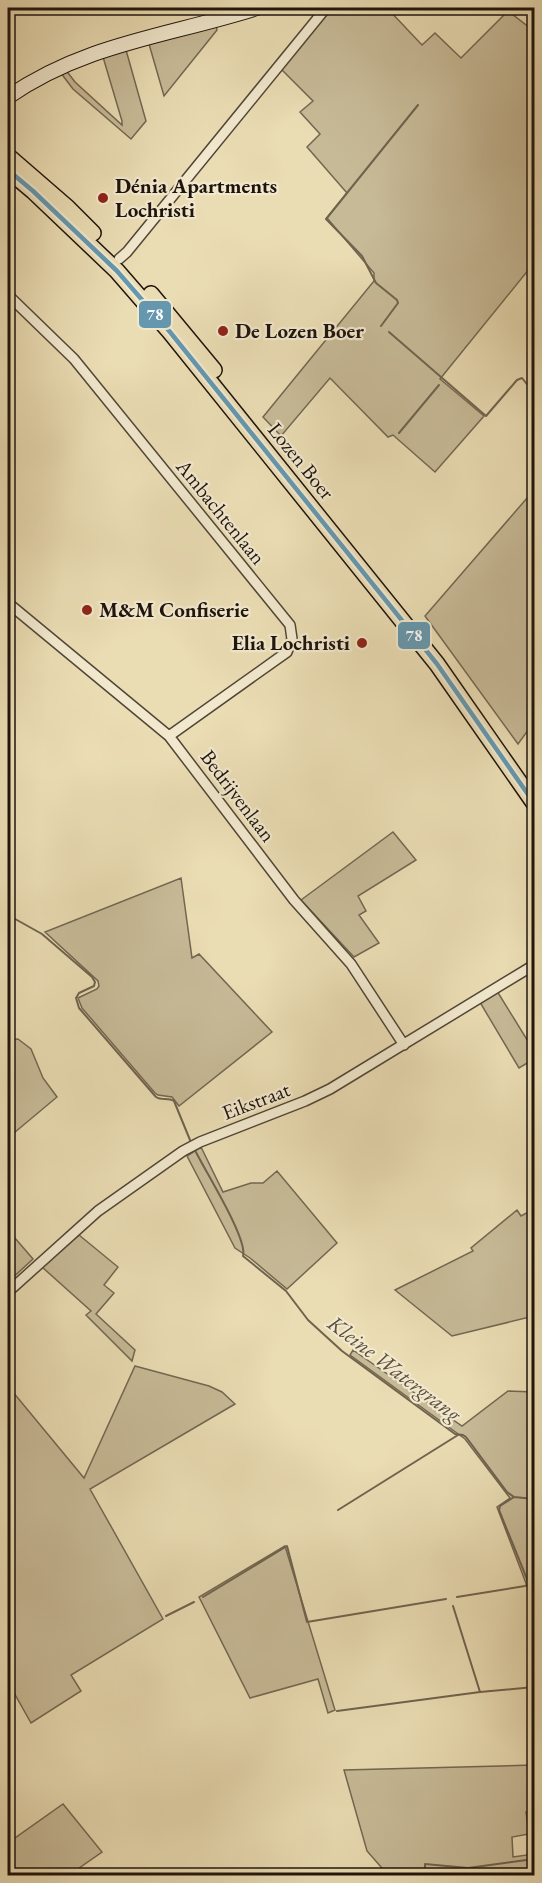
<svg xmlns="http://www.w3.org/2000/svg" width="542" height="1883" viewBox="0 0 542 1883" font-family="'EB Garamond',serif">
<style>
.green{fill:#c7ba97;stroke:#726752;stroke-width:1.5}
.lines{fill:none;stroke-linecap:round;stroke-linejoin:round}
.stream{stroke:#6f634e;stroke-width:2}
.minor-casing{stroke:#514636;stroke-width:12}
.secondary-casing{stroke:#1e140c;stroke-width:16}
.primary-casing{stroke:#1e140c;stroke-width:18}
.minor{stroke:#f1e8ce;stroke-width:9}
.secondary{stroke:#f1e8ce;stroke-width:14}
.primary{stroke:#eadcb3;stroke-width:15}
.bus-1-casing{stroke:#f1e8ce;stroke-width:9}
.bus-1{stroke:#6598af;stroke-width:4.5}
.poi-dot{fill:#8f2418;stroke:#f1e8ce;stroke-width:2}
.labels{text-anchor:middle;stroke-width:4.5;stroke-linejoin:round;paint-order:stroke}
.poi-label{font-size:21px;font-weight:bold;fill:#1e140c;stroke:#f1e8ce;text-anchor:start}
.street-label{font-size:21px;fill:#1e140c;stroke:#f1e8ce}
.water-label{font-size:22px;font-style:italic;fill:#5b4f3d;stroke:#f1e8ce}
.line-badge{stroke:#f1e8ce;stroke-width:2}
.badge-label{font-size:16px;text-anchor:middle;font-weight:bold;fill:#fff}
</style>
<rect width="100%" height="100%" fill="#eadcb3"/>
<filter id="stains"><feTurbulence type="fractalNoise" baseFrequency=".00333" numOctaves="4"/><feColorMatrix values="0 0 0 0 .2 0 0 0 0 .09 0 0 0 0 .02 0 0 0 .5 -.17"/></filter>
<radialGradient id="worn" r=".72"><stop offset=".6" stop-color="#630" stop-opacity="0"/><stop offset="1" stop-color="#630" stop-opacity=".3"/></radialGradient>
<path class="green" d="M 331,8 L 387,8 L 422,45 L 435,33 L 461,58 L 508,11 L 534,31 L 534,263 L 440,379 L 484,416 L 435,472 L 393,435 L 388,437 L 330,378 L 281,436 L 263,417 L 374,281 L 374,273 L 327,218 L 347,193 L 307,147 L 320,134 L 300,112 L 313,101 L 281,69 Z
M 216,25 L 217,30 L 164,96 L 149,44 Z
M 126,50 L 146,121 L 131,139 L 73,89 L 60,72 L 65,69 L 75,82 L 122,125 L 122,121 L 103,57 Z
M 534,490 L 534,722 L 518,744 L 425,616 Z
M 393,832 L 416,860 L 358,896 L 366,911 L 359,915 L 379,943 L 354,957 L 301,900 Z
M 181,878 L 192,958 L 199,954 L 272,1032 L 179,1106 L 172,1097 L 158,1095 L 155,1093 L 82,1008 L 78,998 L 97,989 L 99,986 L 98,981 L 45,932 Z
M 497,991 L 534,1051 L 534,1059 L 519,1068 L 481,1004 L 483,1000 Z
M 18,1039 L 31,1049 L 43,1078 L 57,1097 L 8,1138 L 8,1040 Z
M 201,1147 L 223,1192 L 251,1183 L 263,1183 L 277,1171 L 337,1243 L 287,1289 L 250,1258 L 235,1248 L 187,1156 Z
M 534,1209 L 534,1316 L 452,1336 L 395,1290 L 473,1251 L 471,1248 L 517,1210 L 521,1216 Z
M 8,1230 L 33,1259 L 8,1282 Z
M 79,1235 L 118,1267 L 104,1285 L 114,1293 L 96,1314 L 135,1350 L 132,1361 L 86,1315 L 91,1311 L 42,1267 Z
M 353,1350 L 462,1426 L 508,1391 L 534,1392 L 534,1585 L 527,1586 L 497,1507 L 510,1498 L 465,1439 L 350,1355 Z
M 135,1366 L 209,1386 L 222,1392 L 235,1404 L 90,1489 L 163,1619 L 71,1675 L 81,1691 L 31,1723 L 8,1682 L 8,1386 L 84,1478 Z
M 285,1546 L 335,1710 L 328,1713 L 318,1679 L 250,1698 L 199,1597 Z
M 534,1765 L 534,1811 L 526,1812 L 529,1834 L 512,1837 L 513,1857 L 534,1854 L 534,1876 L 388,1875 L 367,1851 L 344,1770 Z
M 63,1804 L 102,1852 L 69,1875 L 8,1875 L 8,1843 Z"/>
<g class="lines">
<path class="stream" d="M 381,326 L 398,303 L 397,300 L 376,283 L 362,256 L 326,219 L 418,105
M 389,332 L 486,416 L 517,380 L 522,378 L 534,393
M 399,433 L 439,385
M 8,915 L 42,934 L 92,977 L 95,982 L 94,986 L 79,993 L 76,998 L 79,1008 L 156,1097 C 162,1101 168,1097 174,1101 L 190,1140
M 196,1152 C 205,1171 248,1239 243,1256 L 286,1291 L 308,1320 L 342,1351 L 455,1434 L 463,1435 L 466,1437 L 507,1492 L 514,1497 L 534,1499
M 338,1510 L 458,1435
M 203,1597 L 287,1546 L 307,1622 L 446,1599
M 457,1597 L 525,1586 L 529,1584 L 499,1510 L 500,1506 L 514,1497
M 453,1606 L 480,1692 L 534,1687
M 166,1616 L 194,1602
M 337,1711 L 480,1692
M 430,1876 L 425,1869 L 425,1864 L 468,1868 L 534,1859"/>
<defs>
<path id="minor" d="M 119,259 L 127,252 L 326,8
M 8,295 L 74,359 L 290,625 L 292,639 L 287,652 L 169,736
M 8,603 L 169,736 L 294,900 L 351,964 L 404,1045
M 8,1292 L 98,1211 L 183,1151 L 200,1142 L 305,1101 L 330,1089 L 534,965"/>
<path id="secondary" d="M 8,97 C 86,43 169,36 257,8"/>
<path id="primary" d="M 8,156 L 68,208 L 93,233
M 8,170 L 33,191 L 117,271 L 170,332 L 437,664 L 534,803
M 151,294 L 214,370"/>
</defs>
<use href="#minor" class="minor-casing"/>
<use href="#secondary" class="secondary-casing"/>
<use href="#primary" class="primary-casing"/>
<use href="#minor" class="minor"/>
<use href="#secondary" class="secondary"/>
<use href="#primary" class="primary"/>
<defs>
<path id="bus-1" d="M 8,170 L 33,191 L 117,271 L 170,332 L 437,664 L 534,803"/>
</defs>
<use href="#bus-1" class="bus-1-casing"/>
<use href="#bus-1" class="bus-1"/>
</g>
<g class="poi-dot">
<circle cx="103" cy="198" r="6"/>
<circle cx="223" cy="331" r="6"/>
<circle cx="87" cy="610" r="6"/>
<circle cx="362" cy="643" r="6"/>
</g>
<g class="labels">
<g class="poi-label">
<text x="115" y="193">Dénia Apartments<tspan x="115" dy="24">Lochristi</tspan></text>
<text x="235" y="338">De Lozen Boer</text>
<text x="99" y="617">M&amp;M Confiserie</text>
<text x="350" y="650" text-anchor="end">Elia Lochristi</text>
</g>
<g class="street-label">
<text transform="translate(301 461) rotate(51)" y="7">Lozen Boer</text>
<text transform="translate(221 512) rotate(51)" y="7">Ambachtenlaan</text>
<text transform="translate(238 796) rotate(53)" y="7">Bedrijvenlaan</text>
<text transform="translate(256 1101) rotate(-21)" y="7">Eikstraat</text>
</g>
<g class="water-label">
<text transform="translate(395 1368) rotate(37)" y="8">Kleine Watergrang</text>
</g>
</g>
<g class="line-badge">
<rect x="138" y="300" width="34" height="29" rx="6" fill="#6598af"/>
<rect x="397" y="621" width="34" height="29" rx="6" fill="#6598af"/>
</g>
<g class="badge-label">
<text x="155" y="320">78</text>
<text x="414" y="641">78</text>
</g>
<rect width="542" height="1883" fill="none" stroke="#eadcb3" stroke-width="30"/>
<rect x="9" y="9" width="524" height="1865" fill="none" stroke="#1e140c" stroke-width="3"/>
<rect x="15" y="15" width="512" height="1853" fill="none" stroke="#1e140c" stroke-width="1.5"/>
<rect width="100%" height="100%" filter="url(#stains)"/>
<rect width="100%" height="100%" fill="url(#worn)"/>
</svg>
